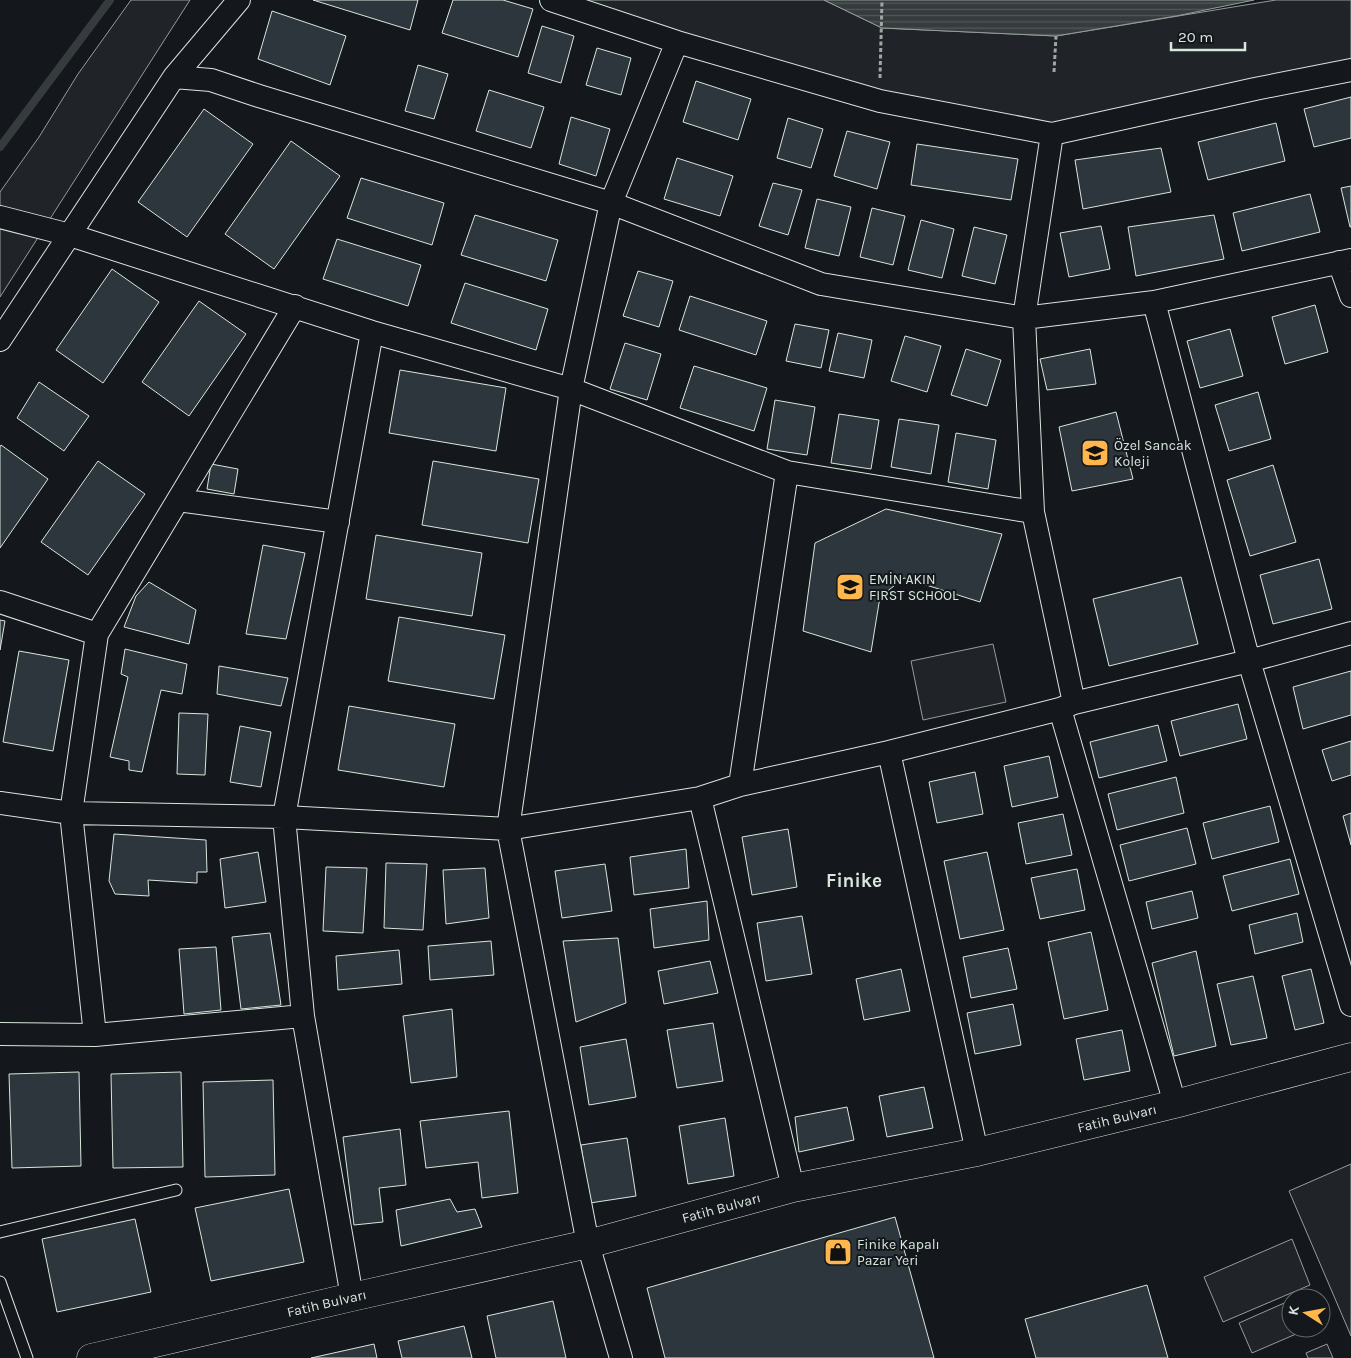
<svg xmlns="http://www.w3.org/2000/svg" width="1351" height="1358" viewBox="0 0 1351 1358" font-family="Karla,sans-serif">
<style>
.green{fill:#202428;stroke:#939e99}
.water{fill:url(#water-rules);stroke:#939e99}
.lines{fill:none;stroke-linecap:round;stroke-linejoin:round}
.stream{stroke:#363b3e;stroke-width:8}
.building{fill:#2c363c;stroke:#d8e6dc}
.service-casing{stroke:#d8e6dc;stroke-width:13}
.minor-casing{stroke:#d8e6dc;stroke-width:24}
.tertiary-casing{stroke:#d8e6dc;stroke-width:29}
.path{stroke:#9da8a2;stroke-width:3;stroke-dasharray:4 2.5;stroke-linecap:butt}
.service{stroke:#14181c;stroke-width:11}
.minor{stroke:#14181c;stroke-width:22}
.tertiary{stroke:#14181c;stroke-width:28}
.labels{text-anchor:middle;stroke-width:4;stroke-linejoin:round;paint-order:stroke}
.poi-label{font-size:14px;fill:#d8e6dc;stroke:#14181c;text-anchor:start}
.street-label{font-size:14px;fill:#d8e6dc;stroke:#14181c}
.district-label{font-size:19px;font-weight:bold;fill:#d8e6dc;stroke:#14181c}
</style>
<defs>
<pattern id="water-rules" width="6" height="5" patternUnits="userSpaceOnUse" patternTransform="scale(1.25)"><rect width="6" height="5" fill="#363b3e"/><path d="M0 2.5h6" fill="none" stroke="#525759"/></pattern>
</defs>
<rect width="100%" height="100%" fill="#14181c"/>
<path class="green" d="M 131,0 L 190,0 L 0,297 L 0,192 L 39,137 L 78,74 Z
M 551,0 L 824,0 L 882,28 L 1056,36 L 1276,0 L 1351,0 L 1351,70 L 1052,134 L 880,101 Z
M 993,644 L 1006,702 L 923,720 L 911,661 Z
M 1351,1164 L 1351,1336 L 1289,1191 Z
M 1292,1239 L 1310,1285 L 1223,1322 L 1204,1277 Z
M 1291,1300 L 1291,1328 L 1310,1328 L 1252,1353 L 1239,1323 Z
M 1327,1344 L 1333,1358 L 1308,1358 L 1306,1353 Z"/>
<path class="water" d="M 824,0 L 1254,0 L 1176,16 L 1056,36 L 882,28 Z"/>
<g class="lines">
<path class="stream" d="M 0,147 L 110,0"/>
</g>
<path class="building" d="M 313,0 L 418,0 L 410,30 Z
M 453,0 L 503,0 L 533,9 L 518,57 L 442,33 Z
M 272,11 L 346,36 L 330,85 L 258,59 Z
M 542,26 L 574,36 L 561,83 L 528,73 Z
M 597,48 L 631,58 L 621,95 L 586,85 Z
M 418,65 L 448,74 L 434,119 L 405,111 Z
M 696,81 L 751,99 L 738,140 L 683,122 Z
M 489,90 L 544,107 L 531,148 L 476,131 Z
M 1351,97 L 1351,138 L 1314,147 L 1304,109 Z
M 204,109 L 253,144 L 187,237 L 138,202 Z
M 571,117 L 610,129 L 596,176 L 559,164 Z
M 788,118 L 823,129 L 811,168 L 777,158 Z
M 1276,123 L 1285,161 L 1208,180 L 1198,142 Z
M 847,131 L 890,142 L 877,189 L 834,176 Z
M 291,141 L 340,176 L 274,269 L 225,234 Z
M 917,144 L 1018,159 L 1011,200 L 911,185 Z
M 1161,148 L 1171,192 L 1083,209 L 1075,160 Z
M 677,158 L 733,176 L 720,216 L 664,199 Z
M 361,178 L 444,203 L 432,245 L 347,218 Z
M 773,183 L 802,190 L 788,235 L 759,226 Z
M 1351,186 L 1351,227 L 1350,227 L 1341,188 Z
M 1310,194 L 1320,232 L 1242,251 L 1233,213 Z
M 817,199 L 851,207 L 839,256 L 805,248 Z
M 872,208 L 905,216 L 893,265 L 860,257 Z
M 475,215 L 558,240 L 546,281 L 461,255 Z
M 1214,215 L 1224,259 L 1136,276 L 1128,227 Z
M 921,220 L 954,229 L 942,278 L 908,270 Z
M 1101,226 L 1110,269 L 1069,277 L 1060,233 Z
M 974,227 L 1007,235 L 995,284 L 962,276 Z
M 337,239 L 421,265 L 408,306 L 323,279 Z
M 112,269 L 159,302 L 103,383 L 56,350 Z
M 638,271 L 673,281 L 659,327 L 623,316 Z
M 465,283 L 548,309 L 536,350 L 451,323 Z
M 690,296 L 767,321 L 756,355 L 679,330 Z
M 199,301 L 246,334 L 189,416 L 142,382 Z
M 1315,305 L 1328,352 L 1285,364 L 1272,317 Z
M 795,324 L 829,330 L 821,368 L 786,361 Z
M 1230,329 L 1243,376 L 1200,388 L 1187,341 Z
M 838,333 L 872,340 L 864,378 L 829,371 Z
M 905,336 L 941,346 L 927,392 L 891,381 Z
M 625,343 L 661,354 L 647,400 L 610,389 Z
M 966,349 L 1001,360 L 987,406 L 951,395 Z
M 1090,349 L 1096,384 L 1047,390 L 1040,359 Z
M 694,366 L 767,388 L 754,431 L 680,408 Z
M 400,370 L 506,388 L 496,451 L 389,433 Z
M 39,382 L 89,416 L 64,451 L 17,418 Z
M 1258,392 L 1271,439 L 1229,451 L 1215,405 Z
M 775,400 L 815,407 L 807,455 L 767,449 Z
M 1116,412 L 1133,479 L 1072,491 L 1059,427 Z
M 839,414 L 879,420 L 871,469 L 831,463 Z
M 899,419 L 939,425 L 931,474 L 891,467 Z
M 956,433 L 996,440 L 988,489 L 948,482 Z
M 1,445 L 48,479 L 0,548 L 0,447 Z
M 98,461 L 145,494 L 88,575 L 41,542 Z
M 433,461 L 539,479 L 528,543 L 422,525 Z
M 211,464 L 238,469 L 234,494 L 207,489 Z
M 1273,465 L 1296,542 L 1250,556 L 1227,480 Z
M 886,509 L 1002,534 L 980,602 L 904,578 L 880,597 L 871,652 L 803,631 L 815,543 Z
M 376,535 L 482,553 L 472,616 L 366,599 Z
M 263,545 L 305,553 L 286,639 L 246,634 Z
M 1319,559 L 1332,609 L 1273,624 L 1260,575 Z
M 1181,577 L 1198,644 L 1109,666 L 1093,599 Z
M 149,582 L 196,610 L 189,644 L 124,627 L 136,596 Z
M 399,617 L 505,635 L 494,699 L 388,681 Z
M 0,620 L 5,621 L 0,650 Z
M 125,649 L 187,664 L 182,694 L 161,690 L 142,772 L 129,770 L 129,761 L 110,757 L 128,677 L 121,674 Z
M 19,651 L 69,660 L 53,751 L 3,742 Z
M 219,666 L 288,678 L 281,706 L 217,694 Z
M 1351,671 L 1351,715 L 1303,729 L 1293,687 Z
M 1238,704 L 1247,739 L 1180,756 L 1171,721 Z
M 349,706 L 455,724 L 444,787 L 338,770 Z
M 179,713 L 208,714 L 205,775 L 177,774 Z
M 1158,725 L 1167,761 L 1099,778 L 1090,742 Z
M 240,726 L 271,732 L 261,787 L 230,782 Z
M 1351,741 L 1351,775 L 1332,781 L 1322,750 Z
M 1049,756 L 1058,797 L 1012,807 L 1004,766 Z
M 975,772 L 983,814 L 937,823 L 929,782 Z
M 1176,777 L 1184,813 L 1117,830 L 1108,794 Z
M 1270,806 L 1279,842 L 1212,859 L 1203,823 Z
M 1351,813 L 1351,845 L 1343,816 Z
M 1063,814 L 1072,855 L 1026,864 L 1018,823 Z
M 1187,828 L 1196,864 L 1129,881 L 1120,845 Z
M 788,829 L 797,887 L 752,895 L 742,837 Z
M 114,834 L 206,840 L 207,872 L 197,872 L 197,883 L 148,880 L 149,896 L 115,894 L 109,881 Z
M 686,849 L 689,888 L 634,895 L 630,857 Z
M 258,852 L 266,902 L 225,908 L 220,859 Z
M 987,852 L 1004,930 L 960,939 L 944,861 Z
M 1290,859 L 1299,894 L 1232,911 L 1223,876 Z
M 386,863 L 427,864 L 423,930 L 384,928 Z
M 605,864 L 612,911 L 562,918 L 555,871 Z
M 326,867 L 367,868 L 363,933 L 323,931 Z
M 485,868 L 489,918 L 446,924 L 443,870 Z
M 1077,869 L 1085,910 L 1040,919 L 1031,878 Z
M 1192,891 L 1198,918 L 1152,929 L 1146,902 Z
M 707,901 L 709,940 L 654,948 L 650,909 Z
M 1297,913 L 1303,942 L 1255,954 L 1249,925 Z
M 802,916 L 812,974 L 766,981 L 757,923 Z
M 1091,932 L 1108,1010 L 1064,1019 L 1048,942 Z
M 270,933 L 281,1005 L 241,1009 L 232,937 Z
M 618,938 L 626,1003 L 576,1022 L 563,941 Z
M 491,941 L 494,975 L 430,980 L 428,946 Z
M 216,947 L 221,1010 L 184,1014 L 179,949 Z
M 1008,948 L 1017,989 L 971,998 L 963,957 Z
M 399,950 L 402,984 L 338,990 L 336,956 Z
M 1196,951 L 1216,1046 L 1174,1056 L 1152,963 Z
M 710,961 L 718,993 L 664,1004 L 658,971 Z
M 901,969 L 910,1011 L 864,1020 L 856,979 Z
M 1311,969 L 1324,1023 L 1295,1030 L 1282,976 Z
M 1253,976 L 1267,1038 L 1231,1045 L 1217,984 Z
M 1013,1004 L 1021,1045 L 975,1054 L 967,1013 Z
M 452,1009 L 457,1077 L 411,1083 L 403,1016 Z
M 713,1023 L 723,1081 L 677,1088 L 667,1030 Z
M 1122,1030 L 1130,1071 L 1084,1080 L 1076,1039 Z
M 626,1039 L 636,1097 L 589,1105 L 580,1047 Z
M 79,1072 L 81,1166 L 12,1168 L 9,1074 Z
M 181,1072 L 183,1167 L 113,1168 L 111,1074 Z
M 273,1080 L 275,1175 L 205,1177 L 203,1082 Z
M 924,1087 L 933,1128 L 887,1137 L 879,1096 Z
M 847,1107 L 854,1140 L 799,1152 L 795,1117 Z
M 509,1111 L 518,1193 L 482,1198 L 478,1162 L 426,1168 L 420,1121 Z
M 725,1118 L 734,1176 L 688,1184 L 679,1126 Z
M 400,1129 L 406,1185 L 379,1188 L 383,1222 L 354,1225 L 343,1137 Z
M 627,1138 L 636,1196 L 590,1203 L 581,1145 Z
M 289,1189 L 304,1262 L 211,1281 L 195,1208 Z
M 450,1199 L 457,1212 L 475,1209 L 482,1227 L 401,1246 L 396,1210 Z
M 895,1217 L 934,1358 L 665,1358 L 647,1288 Z
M 135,1219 L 151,1292 L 57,1312 L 42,1239 Z
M 1147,1285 L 1168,1358 L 1036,1358 L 1025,1319 Z
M 553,1301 L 566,1358 L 496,1358 L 487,1316 Z
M 464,1326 L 472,1358 L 402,1358 L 398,1341 Z
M 374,1344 L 377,1358 L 311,1358 Z"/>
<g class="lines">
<defs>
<path id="service" d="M 0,1232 L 176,1190
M 0,1282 L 27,1358"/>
<path id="minor" d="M 551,0 L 677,42
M 174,77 L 239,0
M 1052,134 L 1255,89 L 1351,70
M 0,217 L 70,235 L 372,332 L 571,389 L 787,472 L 1033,512
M 1339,262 L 1351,296
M 1154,302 L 1249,661 L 1351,1005
M 0,340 L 174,77 L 211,80 L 259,96 L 611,203 L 821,284 L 1024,318 L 1154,302 L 1351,260
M 178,500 L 338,522
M 0,602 L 97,634
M 1060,709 L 1175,1104
M 889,752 L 977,1152
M 740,785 L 787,472
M 700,798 L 793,1188
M 0,803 L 71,813 L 284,817 L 508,829 L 700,798 L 740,785 L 889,752 L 1060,709 L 1074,703 L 1249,661 L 1351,633
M 0,1034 L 95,1035 L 303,1016
M 95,1035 L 71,813 L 97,634 L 295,306
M 352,1297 L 303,1016 L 284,817 L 372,332
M 621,1358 L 588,1244 L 508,829 L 571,389 L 611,203 L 677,42 L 880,101 L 1052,134 L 1024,318 L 1033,512 L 1074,703"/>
<g id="tertiary">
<path id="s1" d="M 91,1358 L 352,1297 L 588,1244 L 793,1188 L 977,1152 L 1175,1104 L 1351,1057"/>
</g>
</defs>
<use href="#service" class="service-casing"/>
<use href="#minor" class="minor-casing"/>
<use href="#tertiary" class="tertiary-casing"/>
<path class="path" d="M 1054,72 L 1056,36
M 880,78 L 882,0"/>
<use href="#service" class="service"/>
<use href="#minor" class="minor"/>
<use href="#tertiary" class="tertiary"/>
</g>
<defs>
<symbol id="school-square" viewBox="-11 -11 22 22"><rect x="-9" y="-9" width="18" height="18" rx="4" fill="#ffb74d" stroke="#14181c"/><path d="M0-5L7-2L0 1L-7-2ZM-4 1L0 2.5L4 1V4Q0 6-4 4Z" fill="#111"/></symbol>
<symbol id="shop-square" viewBox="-11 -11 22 22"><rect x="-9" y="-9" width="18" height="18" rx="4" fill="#ffb74d" stroke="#14181c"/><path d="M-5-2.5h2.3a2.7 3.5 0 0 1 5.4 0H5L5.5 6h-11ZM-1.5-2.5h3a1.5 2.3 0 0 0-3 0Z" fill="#111"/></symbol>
</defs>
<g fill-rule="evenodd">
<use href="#school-square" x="1079" y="437" width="32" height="32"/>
<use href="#school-square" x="834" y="571" width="32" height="32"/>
<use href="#shop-square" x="822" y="1236" width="32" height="32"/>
</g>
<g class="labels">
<g class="poi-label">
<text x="1114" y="450">Özel Sancak<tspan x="1114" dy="16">Koleji</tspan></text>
<text x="869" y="584">EMİN AKIN<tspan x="869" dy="16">FIRST SCHOOL</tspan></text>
<text x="857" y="1249">Finike Kapalı<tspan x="857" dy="16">Pazar Yeri</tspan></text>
</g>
<g class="street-label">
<text dy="5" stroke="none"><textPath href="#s1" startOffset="1054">Fatih Bulvarı</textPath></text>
<text dy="5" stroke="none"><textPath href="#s1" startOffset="648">Fatih Bulvarı</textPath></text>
<text dy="5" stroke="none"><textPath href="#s1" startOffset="242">Fatih Bulvarı</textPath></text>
</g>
<g class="district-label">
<text x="854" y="887">Finike</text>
</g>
</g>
<g transform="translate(1306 1313) rotate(281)"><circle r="24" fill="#14181c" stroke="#626a69"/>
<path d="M0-4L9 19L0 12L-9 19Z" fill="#ffb74d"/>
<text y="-8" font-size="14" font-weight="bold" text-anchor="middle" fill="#d8e6dc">K</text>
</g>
<path d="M1171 42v8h74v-8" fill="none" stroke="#d8e6dc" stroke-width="2.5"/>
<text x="1178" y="42" font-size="15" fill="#d8e6dc" stroke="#14181c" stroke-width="4" paint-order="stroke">20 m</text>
</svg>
